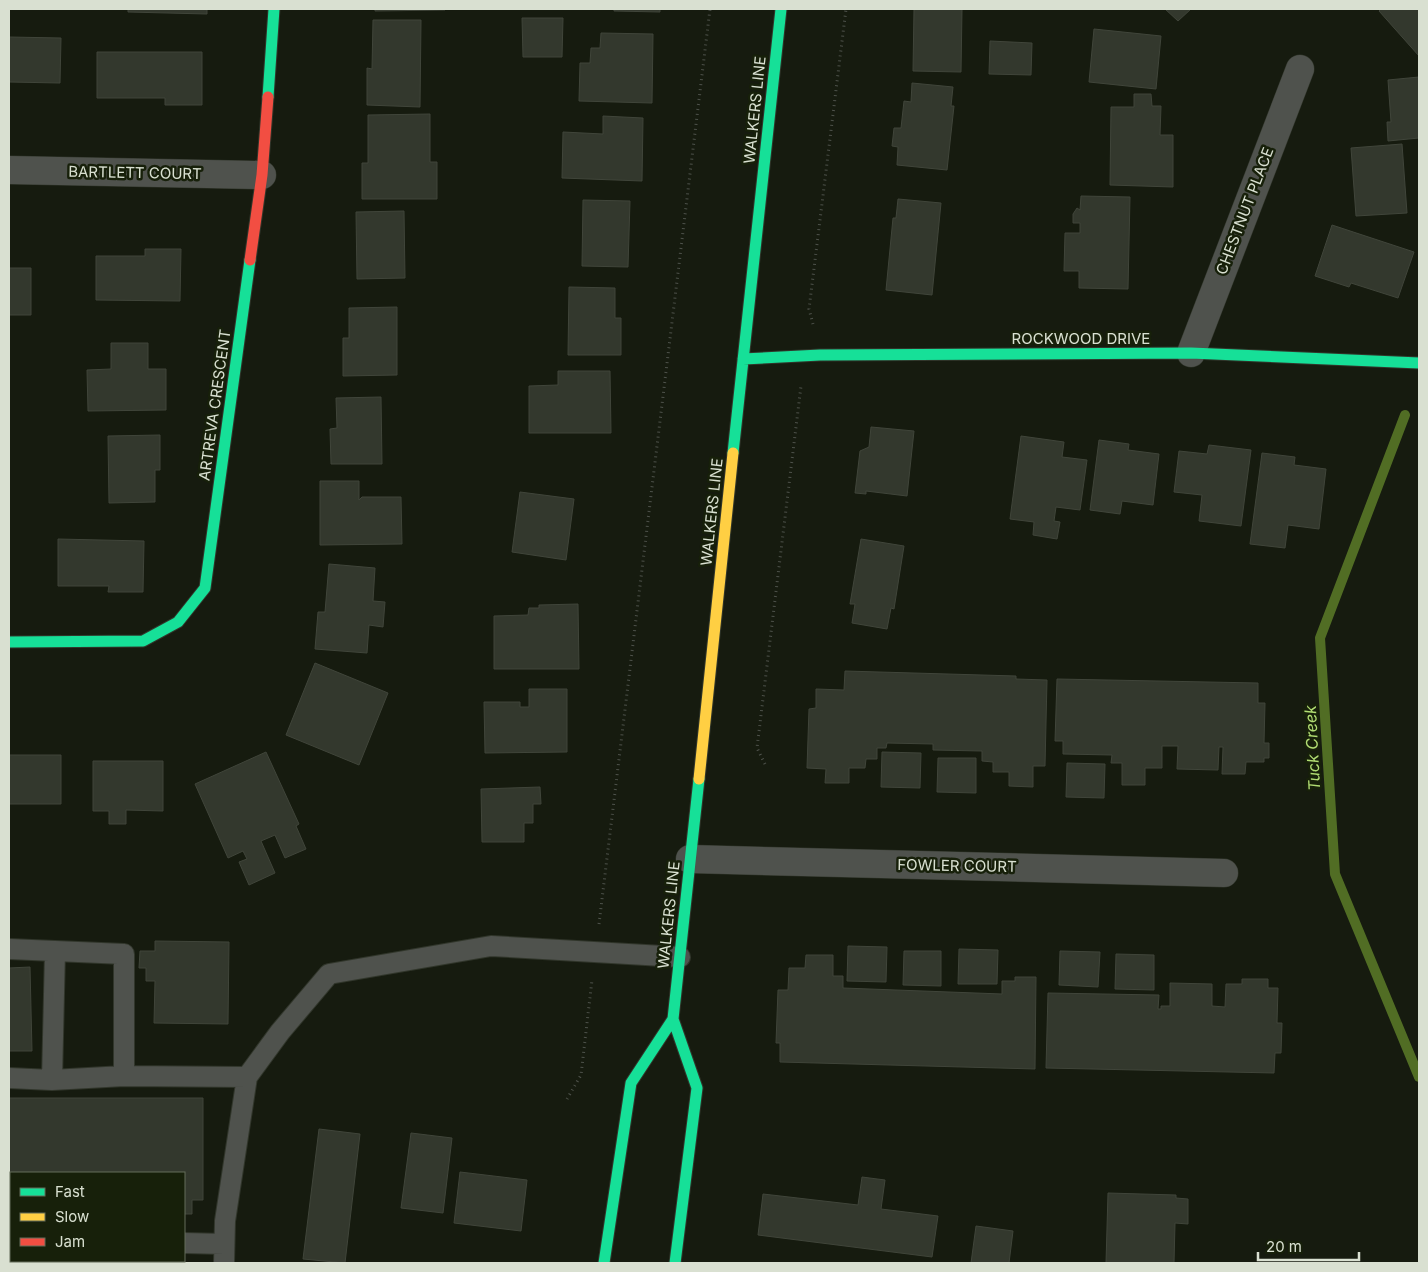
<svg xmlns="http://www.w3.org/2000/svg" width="1428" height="1272" viewBox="0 0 1428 1272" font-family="Inter,sans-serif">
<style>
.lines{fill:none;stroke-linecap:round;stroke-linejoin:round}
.stream{stroke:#516d24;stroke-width:10}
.building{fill:#33382d;stroke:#40453a}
.lane-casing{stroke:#31362b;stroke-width:22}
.street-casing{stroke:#31362b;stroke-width:29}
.fast-casing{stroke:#31362b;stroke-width:13}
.slow-casing{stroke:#31362b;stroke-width:13}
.jam-casing{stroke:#31362b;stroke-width:13}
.path{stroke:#4e524b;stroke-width:3;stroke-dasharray:1 4;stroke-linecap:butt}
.lane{stroke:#4f524d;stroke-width:20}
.street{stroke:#4f524d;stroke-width:28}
.fast{stroke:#16e098;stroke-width:11}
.slow{stroke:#ffcf43;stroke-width:11}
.jam{stroke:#f24e42;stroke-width:11}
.labels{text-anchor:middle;stroke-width:5;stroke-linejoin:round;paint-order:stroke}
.street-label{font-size:15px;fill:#d9e0d1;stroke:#17200a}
.water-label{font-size:16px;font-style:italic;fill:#b1dc73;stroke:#17200a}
</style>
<rect width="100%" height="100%" fill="#161b0f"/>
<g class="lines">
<path class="stream" d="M 1405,415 L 1320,638 L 1335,874 L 1419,1077"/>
</g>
<path class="building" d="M 128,9 L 207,9 L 207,14 L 128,12 Z
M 375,9 L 445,9 L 445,10 L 375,11 Z
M 614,9 L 660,9 L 660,12 L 614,11 Z
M 914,9 L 962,9 L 961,72 L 913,71 Z
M 1165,9 L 1191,9 L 1178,21 Z
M 1381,9 L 1419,9 L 1419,56 L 1379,11 Z
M 522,18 L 563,18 L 562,57 L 523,57 Z
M 373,20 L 421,20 L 420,107 L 367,105 L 367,68 L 372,69 Z
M 1094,29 L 1161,36 L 1156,89 L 1089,82 Z
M 601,33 L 653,34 L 652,103 L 579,101 L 580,63 L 590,63 L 591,48 L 600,48 Z
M 9,37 L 61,38 L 60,83 L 9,82 Z
M 990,41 L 1032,43 L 1031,75 L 989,74 Z
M 97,52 L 202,52 L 202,105 L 165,105 L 165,98 L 97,98 Z
M 1419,77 L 1419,138 L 1388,141 L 1387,122 L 1391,122 L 1388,80 Z
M 912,83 L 953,87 L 951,106 L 954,106 L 947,170 L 897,165 L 898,147 L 892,146 L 894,128 L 901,128 L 904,101 L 911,102 Z
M 1134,94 L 1151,94 L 1152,106 L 1161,106 L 1160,135 L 1173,135 L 1173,187 L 1110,185 L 1111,107 L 1134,107 Z
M 430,114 L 430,162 L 437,162 L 437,199 L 362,199 L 362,163 L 368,163 L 368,115 Z
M 603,116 L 643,118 L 642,181 L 562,178 L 563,132 L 603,134 Z
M 1402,144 L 1407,213 L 1356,216 L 1351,148 Z
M 1081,196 L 1130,197 L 1128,289 L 1079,288 L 1079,271 L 1064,271 L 1065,233 L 1080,233 L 1080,223 L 1073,223 L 1073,214 L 1077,208 L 1080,210 Z
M 898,199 L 941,203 L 932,295 L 886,290 L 893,218 L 896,218 Z
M 583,200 L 630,201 L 628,267 L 582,266 Z
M 404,211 L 405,278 L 357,279 L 356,212 Z
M 1332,225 L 1414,252 L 1398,298 L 1351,283 L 1349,287 L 1315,276 Z
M 145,249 L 181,249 L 180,301 L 96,300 L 96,256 L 145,256 Z
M 9,268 L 31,268 L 31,315 L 9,315 Z
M 569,287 L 615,288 L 615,318 L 621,318 L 621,355 L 568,355 Z
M 397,307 L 397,375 L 343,376 L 343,338 L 349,338 L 349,308 Z
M 111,343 L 148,343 L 148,369 L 166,369 L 166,410 L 88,411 L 87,370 L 111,369 Z
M 558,371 L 610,371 L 611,433 L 529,433 L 529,386 L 558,385 Z
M 381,397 L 382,464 L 331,464 L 330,429 L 337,428 L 336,398 Z
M 871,427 L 914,431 L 907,496 L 866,491 L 866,494 L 855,493 L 860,451 L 869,447 Z
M 160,435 L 160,470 L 155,470 L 155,502 L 109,503 L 108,436 Z
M 1021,436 L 1064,442 L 1062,457 L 1087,460 L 1080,510 L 1056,507 L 1054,521 L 1060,522 L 1057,539 L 1033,535 L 1034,522 L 1010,519 Z
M 1099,440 L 1129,444 L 1128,450 L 1159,454 L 1153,505 L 1122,501 L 1120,514 L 1090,510 Z
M 1209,445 L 1251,450 L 1241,526 L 1199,521 L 1202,495 L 1174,492 L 1179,451 L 1207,454 Z
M 1262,453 L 1295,457 L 1294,465 L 1326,469 L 1319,529 L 1288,525 L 1285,548 L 1250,544 Z
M 320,481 L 359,481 L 359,500 L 362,497 L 401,497 L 402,544 L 320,545 Z
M 520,492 L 574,499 L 566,560 L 512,552 Z
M 58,539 L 144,541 L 143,592 L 108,592 L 109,586 L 58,586 Z
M 861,539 L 904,546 L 894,609 L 891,608 L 887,629 L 852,623 L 855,604 L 850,604 Z
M 329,564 L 375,568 L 373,601 L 385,602 L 383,627 L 369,625 L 367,653 L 315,649 L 318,612 L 325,612 Z
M 578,604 L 579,669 L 494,669 L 494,616 L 528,615 L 529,608 L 539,608 L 539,605 Z
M 315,663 L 388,693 L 359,765 L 286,735 Z
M 845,671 L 1016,676 L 1016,679 L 1047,680 L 1045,766 L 1033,766 L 1033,787 L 1009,786 L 1009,772 L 993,772 L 993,762 L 982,761 L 982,751 L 933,750 L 933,744 L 887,743 L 886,748 L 877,748 L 877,759 L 866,759 L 865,768 L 849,768 L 849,783 L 825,783 L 826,769 L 807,768 L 809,709 L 816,708 L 816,689 L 844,690 Z
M 1057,679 L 1258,683 L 1258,703 L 1265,703 L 1264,743 L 1269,743 L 1269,758 L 1264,758 L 1264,762 L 1246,762 L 1245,774 L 1222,774 L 1223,747 L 1219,747 L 1218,770 L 1177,769 L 1178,746 L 1162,746 L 1162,768 L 1145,768 L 1145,785 L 1122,785 L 1122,763 L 1111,763 L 1112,755 L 1063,754 L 1063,741 L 1055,741 Z
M 529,689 L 567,689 L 567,752 L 485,753 L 484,702 L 520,702 L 520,707 L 529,707 Z
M 266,752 L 299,824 L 296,826 L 306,849 L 285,858 L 275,835 L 261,841 L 275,873 L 249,885 L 239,862 L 247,859 L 243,851 L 228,858 L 195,784 Z
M 882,752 L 921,753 L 920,788 L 881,787 Z
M 9,755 L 61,755 L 61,804 L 9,804 Z
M 938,758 L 976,758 L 976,793 L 937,792 Z
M 93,761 L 163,761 L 163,811 L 126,810 L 126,824 L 109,824 L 109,811 L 93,811 Z
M 1067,763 L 1105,764 L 1104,798 L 1066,797 Z
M 540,787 L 541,804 L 533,804 L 533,823 L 524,823 L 524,842 L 482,842 L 481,789 Z
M 155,941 L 229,942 L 228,1024 L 154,1023 L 155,981 L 146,981 L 146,968 L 139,968 L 140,951 L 155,951 Z
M 848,946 L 887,947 L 886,982 L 847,981 Z
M 959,949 L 998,950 L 997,984 L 958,984 Z
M 904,951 L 941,951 L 941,986 L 903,985 Z
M 1060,951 L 1100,952 L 1098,987 L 1059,985 Z
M 1116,954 L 1154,955 L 1154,990 L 1115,989 Z
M 806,955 L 833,955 L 833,976 L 843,976 L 843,988 L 1002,994 L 1002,981 L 1015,981 L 1015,977 L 1036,977 L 1035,1069 L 780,1062 L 780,1043 L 776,1043 L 778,990 L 788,990 L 789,968 L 805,968 Z
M 30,967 L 32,1051 L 9,1051 L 9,968 Z
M 1242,979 L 1268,979 L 1268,988 L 1278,988 L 1277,1023 L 1282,1023 L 1281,1053 L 1275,1053 L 1274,1073 L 1046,1068 L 1048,993 L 1159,995 L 1158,1009 L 1161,1009 L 1161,1006 L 1170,1006 L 1170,983 L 1212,984 L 1212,1006 L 1225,1007 L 1226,984 L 1242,984 Z
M 9,1098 L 203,1098 L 203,1200 L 192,1200 L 192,1214 L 184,1214 L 184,1173 L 11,1173 L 11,1200 L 9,1200 Z
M 319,1129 L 360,1134 L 345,1263 L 303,1259 Z
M 411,1133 L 452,1138 L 443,1213 L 401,1208 Z
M 460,1172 L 527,1180 L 521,1231 L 454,1223 Z
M 862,1177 L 885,1180 L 881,1209 L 938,1216 L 932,1257 L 758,1235 L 763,1194 L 858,1205 Z
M 1108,1193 L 1176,1195 L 1176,1198 L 1188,1199 L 1188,1224 L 1175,1223 L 1174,1263 L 1106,1263 Z
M 976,1226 L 1013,1231 L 1009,1263 L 971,1263 Z"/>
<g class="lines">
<defs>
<path id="lane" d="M 9,949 L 124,954 L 124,1076
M 9,1078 L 52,1080 L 124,1076 L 247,1077
M 52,1080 L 55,951
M 9,1241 L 11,1241
M 184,1243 L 224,1244
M 224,1263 L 225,1221 L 247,1077 L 280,1032 L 329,974 L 491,946 L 680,957"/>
<path id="street" d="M 9,170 L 262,175
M 1191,353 L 1300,69
M 690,859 L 1224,873"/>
<path id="fast" d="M 268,97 L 274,9
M 743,359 L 820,355 L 1191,353 L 1419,363
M 733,453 L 781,9
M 9,642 L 143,641 L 178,622 L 205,588 L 250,260
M 604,1263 L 631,1083 L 673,1019
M 675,1263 L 697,1088 L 673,1019 L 699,779"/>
<path id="slow" d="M 699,779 L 733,453"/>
<path id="jam" d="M 250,260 L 262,175 L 268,97"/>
</defs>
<use href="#lane" class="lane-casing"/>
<use href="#street" class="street-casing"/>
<use href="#fast" class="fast-casing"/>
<use href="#slow" class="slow-casing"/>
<use href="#jam" class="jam-casing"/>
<path class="path" d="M 813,324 L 809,309 L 846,9
M 765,764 L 757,748 L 801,386
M 599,924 L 710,9
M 567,1099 L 581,1075 L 592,980"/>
<use href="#lane" class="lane"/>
<use href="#street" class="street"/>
<use href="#fast" class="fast"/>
<use href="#slow" class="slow"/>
<use href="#jam" class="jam"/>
</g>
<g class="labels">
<g class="street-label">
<text transform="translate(755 110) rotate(-84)" y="5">WALKERS LINE</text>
<text transform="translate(135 173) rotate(1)" y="5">BARTLETT COURT</text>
<text transform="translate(1245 211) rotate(-69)" y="5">CHESTNUT PLACE</text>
<text x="1081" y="344">ROCKWOOD DRIVE</text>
<text transform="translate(215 405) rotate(-82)" y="5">ARTREVA CRESCENT</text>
<text transform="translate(712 512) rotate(-84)" y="5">WALKERS LINE</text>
<text transform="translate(957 866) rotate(1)" y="5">FOWLER COURT</text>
<text transform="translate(669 915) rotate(-84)" y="5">WALKERS LINE</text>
</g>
<g class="water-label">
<text transform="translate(1312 748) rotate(-93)" y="6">Tuck Creek</text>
</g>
</g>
<rect width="1428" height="1272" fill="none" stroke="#d9e0d1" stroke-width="20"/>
<rect x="10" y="1172" width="175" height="90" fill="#17200a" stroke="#656d5a"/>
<rect x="20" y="1188" width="25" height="8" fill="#16e098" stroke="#656d5a"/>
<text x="55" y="1197" font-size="15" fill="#d9e0d1">Fast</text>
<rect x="20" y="1213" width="25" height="8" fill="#ffcf43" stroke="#656d5a"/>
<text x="55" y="1222" font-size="15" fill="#d9e0d1">Slow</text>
<rect x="20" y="1238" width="25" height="8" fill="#f24e42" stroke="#656d5a"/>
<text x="55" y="1247" font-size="15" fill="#d9e0d1">Jam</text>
<path d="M1258 1252v8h101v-8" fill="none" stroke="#d9e0d1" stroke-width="2.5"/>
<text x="1266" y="1252" font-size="15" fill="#d9e0d1" stroke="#17200a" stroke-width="4" paint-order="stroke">20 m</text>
</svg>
